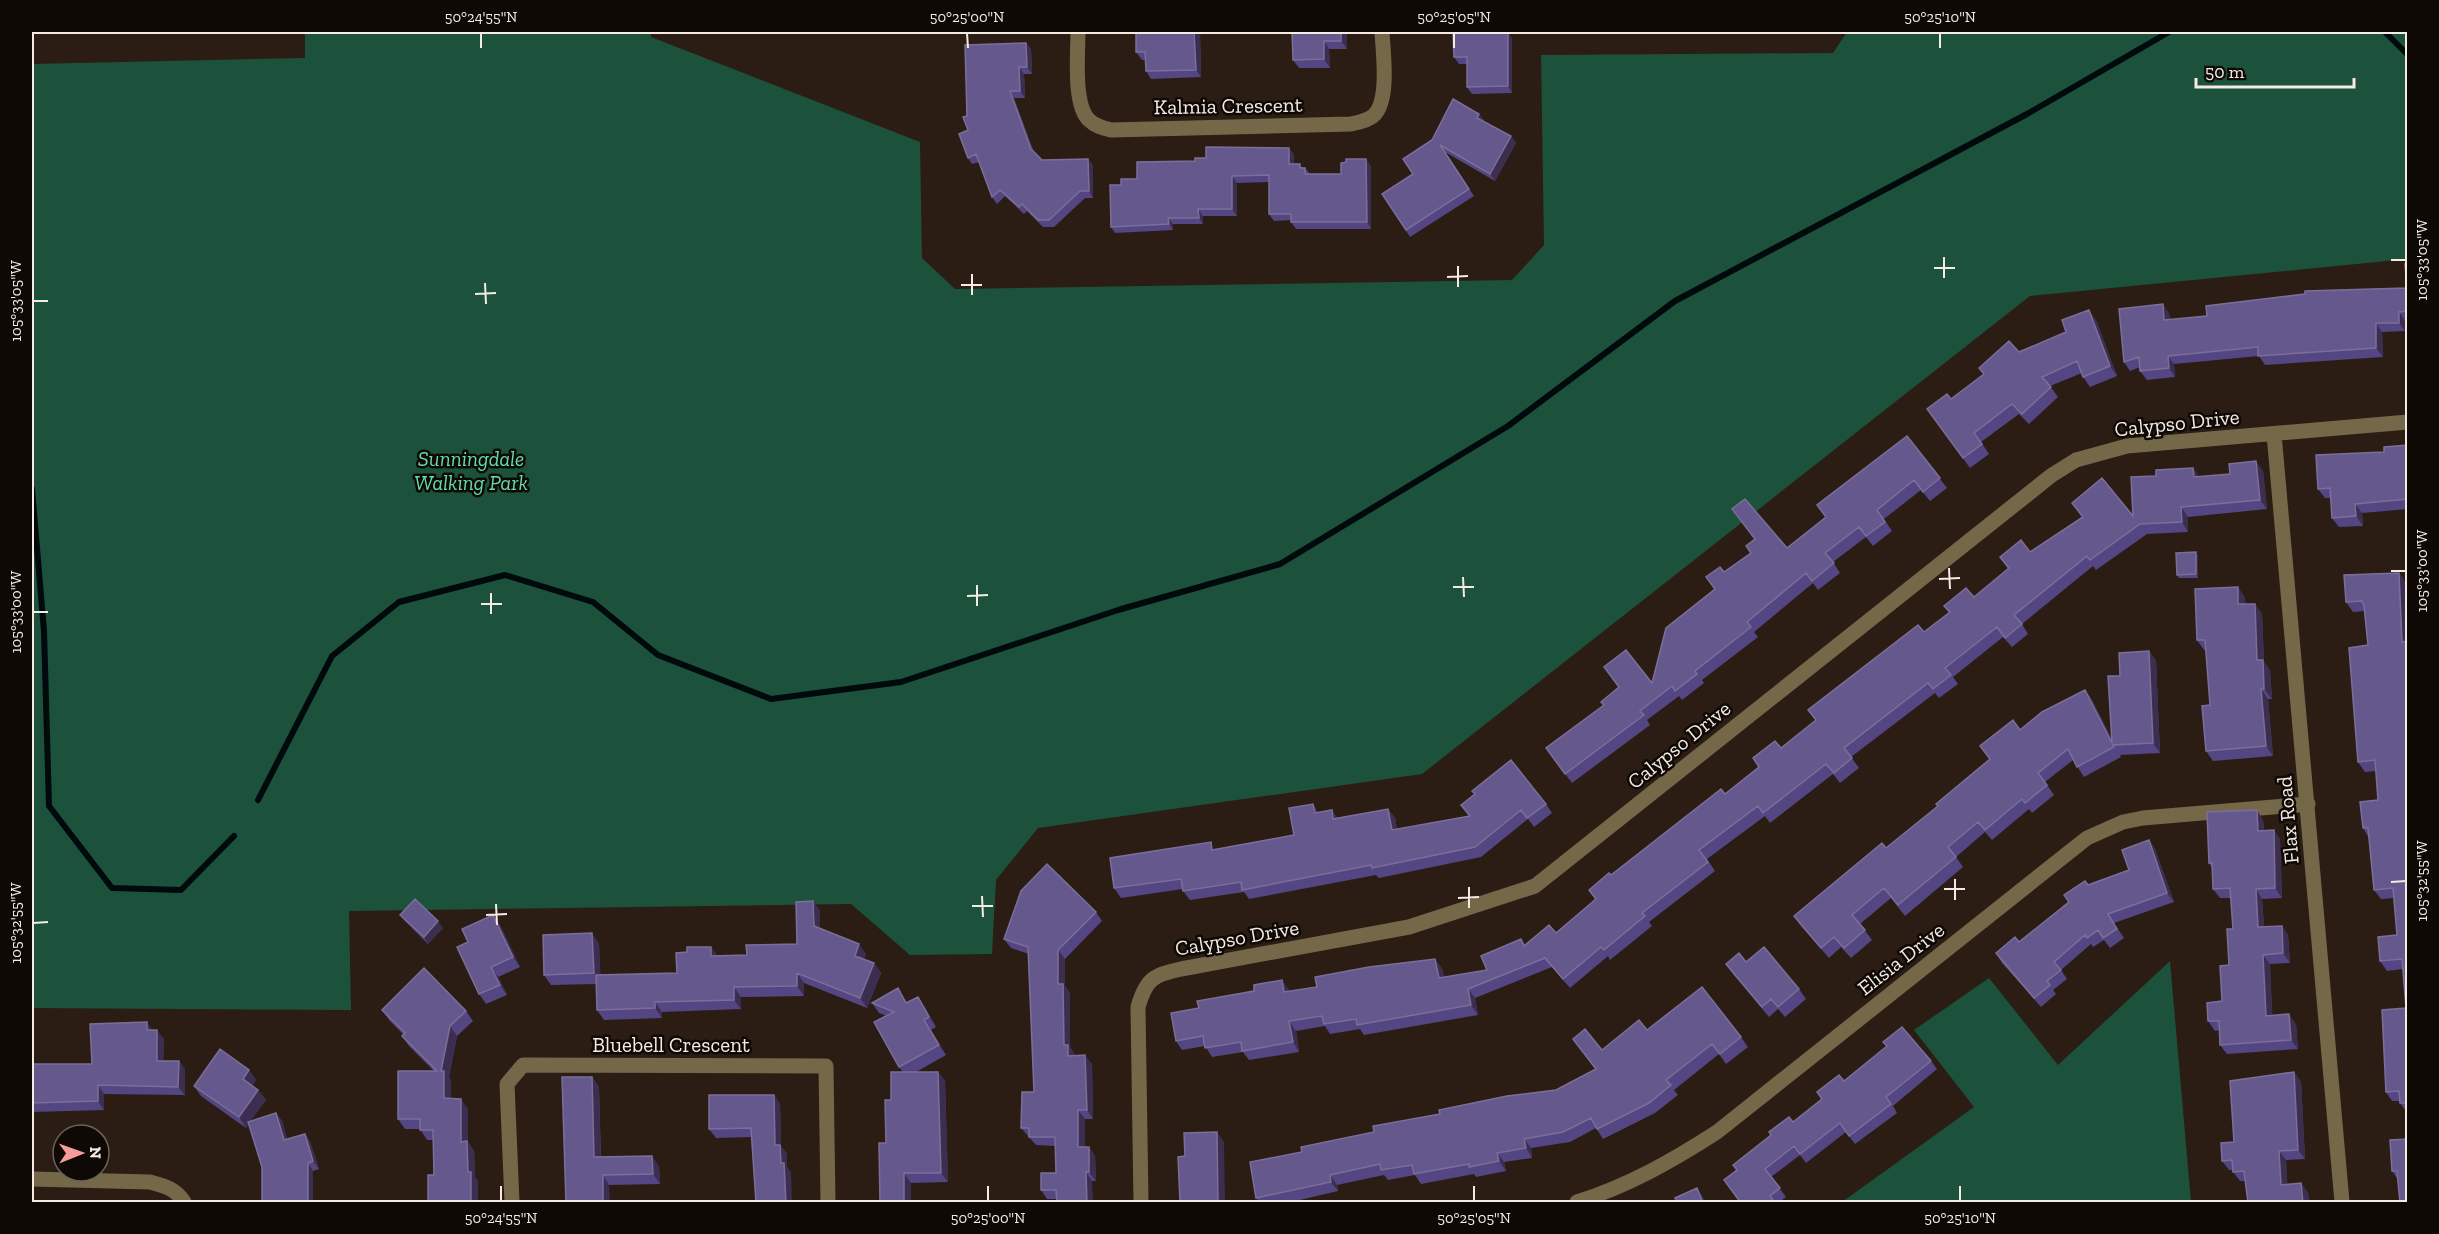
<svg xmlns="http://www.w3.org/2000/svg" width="2439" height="1234" viewBox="0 0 2439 1234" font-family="'Zilla Slab',serif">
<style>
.green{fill:#1c513b}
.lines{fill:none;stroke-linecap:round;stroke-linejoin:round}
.stream{stroke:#00090b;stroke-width:6}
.minor{stroke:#756849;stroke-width:15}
.wall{fill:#534682}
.shaded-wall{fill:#3c2e51}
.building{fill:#65588d;stroke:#7b6f9a;stroke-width:1.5}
.ticks{fill:none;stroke:#f5ebe4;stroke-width:2}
.labels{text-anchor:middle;stroke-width:5;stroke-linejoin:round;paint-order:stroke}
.street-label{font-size:21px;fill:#f5ebe4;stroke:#0f0905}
.park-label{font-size:21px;font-style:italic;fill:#62dfa9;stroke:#0f0905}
.neatline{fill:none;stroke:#f5ebe4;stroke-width:2}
.ticks-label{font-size:15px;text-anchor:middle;fill:#f5ebe4}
</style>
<rect width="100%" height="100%" fill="#2b1d13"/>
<path class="green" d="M 305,32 L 651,32 L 651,37 L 920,142 L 922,258 L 955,289 L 1512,280 L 1544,245 L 1541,55 L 1833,53 L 1847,32 L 2407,32 L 2407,259 L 2030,296 L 1422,774 L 1038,828 L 996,880 L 992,954 L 910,955 L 851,904 L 349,911 L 351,1010 L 32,1008 L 32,64 L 305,58 Z
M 2170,961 L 2191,1202 L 1842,1202 L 1974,1107 L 1914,1030 L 1989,978 L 2058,1065 Z"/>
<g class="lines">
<path class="stream" d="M 2385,32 L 2408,55
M 32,489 L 44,631 L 49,806 L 112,888 L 181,890 L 234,836
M 258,800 L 332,656 L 399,602 L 505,575 L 593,602 L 658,655 L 771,699 L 901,682 L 1118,610 L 1280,564 L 1508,426 L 1675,301 L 2027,114 L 2169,32"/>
<path class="minor" d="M 1078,32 C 1078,53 1073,105 1089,120 C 1095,126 1103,128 1111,130 L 1351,124 C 1359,122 1367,121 1373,116 C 1390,102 1383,52 1382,32
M 2274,434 L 2342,1202
M 32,1179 L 150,1182 C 165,1186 176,1189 184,1202
M 512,1202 L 507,1084 L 523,1065 L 826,1066 L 828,1202
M 1141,1202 L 1138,1007 C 1146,979 1153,975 1181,969 L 1409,927 L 1535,886 L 2052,475 L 2076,460 L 2127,446 L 2408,422
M 1577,1202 C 1628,1186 1672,1161 1717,1132 L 2087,838 L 2123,822 L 2143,818 L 2308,804"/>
</g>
<path class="wall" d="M 1136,32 L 1200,32 L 1201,77 L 1151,79 L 1146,71 L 1145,60 L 1142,60 L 1136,52 Z
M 1292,32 L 1347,32 L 1347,49 L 1329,49 L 1330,68 L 1299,68 L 1293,60 Z
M 1512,38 L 1512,93 L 1472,94 L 1467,87 L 1467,64 L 1459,64 L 1454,57 Z
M 1026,43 L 1031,49 L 1032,74 L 1024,74 L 1025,98 L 1014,98 L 1034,152 L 1042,160 L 1088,159 L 1093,166 L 1093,198 L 1085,198 L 1054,227 L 1043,227 L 1027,211 L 1024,214 L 1005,196 L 997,204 L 992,197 L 979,162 L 972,164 L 968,158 L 968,130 Z
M 1479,114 L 1484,120 L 1483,121 L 1511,136 L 1516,143 L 1495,181 L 1445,152 L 1474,196 L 1410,237 L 1382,194 L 1413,174 L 1403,159 Z
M 1294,154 L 1294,164 L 1305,168 L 1310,174 L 1341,174 L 1371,166 L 1371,229 L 1296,229 L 1291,222 L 1291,220 L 1274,221 L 1269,214 L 1269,182 L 1237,183 L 1237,216 L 1203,216 L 1203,224 L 1173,224 L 1173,230 L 1115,233 L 1111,227 L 1121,185 L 1195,161 Z
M 2408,264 L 2408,321 L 2405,321 L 2405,331 L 2382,332 L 2383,357 L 2265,365 L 2259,356 L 2174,364 L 2175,377 L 2147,380 L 2140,371 L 2140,367 L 2130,371 L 2124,362 L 2169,313 L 2170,320 L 2207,316 L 2407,288 Z
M 2096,320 L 2117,376 L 2090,387 L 2083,377 L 2082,373 L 2050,386 L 2058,397 L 2029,424 L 2019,414 L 1981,442 L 1989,454 L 1970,468 L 1927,409 L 1951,399 L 1984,374 L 1979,368 Z
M 1907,436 L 1947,488 L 1930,501 L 1921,490 L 1884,519 L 1892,531 L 1873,546 L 1866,537 L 1833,562 L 1840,573 L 1818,590 L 1813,583 L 1754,632 L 1758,637 L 1702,680 L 1704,683 L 1682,700 L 1679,696 L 1647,720 L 1650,725 L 1572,783 L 1546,748 L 1604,705 L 1619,688 L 1604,667 L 1652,683 L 1714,589 L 1706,577 L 1724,572 L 1751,553 L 1746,546 L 1755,539 L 1732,509 L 1787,548 L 1826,517 L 1817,505 Z
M 2408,445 L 2408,509 L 2362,513 L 2363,526 L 2339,527 L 2332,518 L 2331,498 L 2325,498 L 2318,489 L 2384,452 Z
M 2193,468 L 2199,477 L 2263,471 L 2267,509 L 2188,517 L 2188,532 L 2147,534 L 2096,570 L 2093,566 L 2022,624 L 2028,634 L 2012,647 L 2003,637 L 1953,677 L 1958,684 L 1939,698 L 1935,693 L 1851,757 L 1859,768 L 1840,783 L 1833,774 L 1770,823 L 1765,816 L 1707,859 L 1715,871 L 1649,922 L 1652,926 L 1610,960 L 1608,956 L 1570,988 L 1552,967 L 1475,998 L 1478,1015 L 1364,1035 L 1360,1029 L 1330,1034 L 1325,1026 L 1296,1031 L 1299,1052 L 1249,1060 L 1243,1052 L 1212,1057 L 1205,1046 L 1182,1050 L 1176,1041 L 1199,1008 L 1289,990 L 1289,991 L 1442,968 L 1444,977 L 1487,970 L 1521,939 L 1525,945 L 1556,933 L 1595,899 L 1589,890 L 1725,794 L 1759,767 L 1753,758 L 1781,748 L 1816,720 L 1808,710 L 1924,632 L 1949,613 L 1944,606 L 1974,597 L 2008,569 L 2000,557 L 2030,552 L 2082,517 L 2072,503 L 2133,516 L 2156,476 Z
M 2196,552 L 2198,556 L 2198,578 L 2179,578 L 2177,575 Z
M 2399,573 L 2405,582 L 2407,1113 L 2400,1103 L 2400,1101 L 2392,1101 L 2386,1092 L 2406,1008 L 2403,969 L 2387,971 L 2380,961 L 2397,935 L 2394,898 L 2381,899 L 2374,890 L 2369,838 L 2363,828 L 2378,800 L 2376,771 L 2365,772 L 2358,762 L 2368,645 L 2364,611 L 2353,612 L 2346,602 Z
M 2245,597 L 2245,604 L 2255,604 L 2262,614 L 2264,662 L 2270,670 L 2272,699 L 2268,699 L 2273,756 L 2213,761 L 2206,751 L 2210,705 L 2206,650 L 2204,650 L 2197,640 Z
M 2149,651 L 2156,661 L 2160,753 L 2120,755 L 2121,757 L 2084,777 L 2073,760 L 2045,782 L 2054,795 L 2032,813 L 2029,809 L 1992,840 L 1985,832 L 1956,857 L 1963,867 L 1905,916 L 1891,898 L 1860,924 L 1872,940 L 1851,958 L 1841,947 L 1829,958 L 1801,926 L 1794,916 L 1886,848 L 1937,807 L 1990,759 L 1980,746 L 2020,730 L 2085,690 L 2092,700 L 2112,739 L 2120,676 Z
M 1546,804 L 1552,813 L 1534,827 L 1528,819 L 1481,857 L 1379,878 L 1376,875 L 1249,899 L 1244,892 L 1190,900 L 1183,891 L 1183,889 L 1121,898 L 1114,888 L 1216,849 L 1294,835 L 1319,813 L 1332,810 L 1337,818 L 1388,809 L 1395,818 L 1397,829 L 1469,816 L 1461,805 Z
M 2263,820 L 2264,830 L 2280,839 L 2282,898 L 2262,899 L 2264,927 L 2282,926 L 2288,935 L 2290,963 L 2270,964 L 2272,1016 L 2296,1024 L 2298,1049 L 2227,1054 L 2220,1045 L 2219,1030 L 2215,1031 L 2208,1021 L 2222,1001 L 2229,965 L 2233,929 L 2231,898 L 2220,898 L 2213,889 L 2212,868 L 2209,863 Z
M 2149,840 L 2155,849 L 2174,902 L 2114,923 L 2124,938 L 2110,948 L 2104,940 L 2093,947 L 2091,944 L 2061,970 L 2067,979 L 2053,990 L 2056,994 L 2041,1007 L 2002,963 L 1996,953 L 2019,942 L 2069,902 L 2088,885 L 2129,870 Z
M 813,901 L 820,911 L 820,928 L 866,954 L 864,959 L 874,963 L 881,973 L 867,1008 L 804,983 L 804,996 L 741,997 L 741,1009 L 662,1012 L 662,1018 L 604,1020 L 597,1010 L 597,984 L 551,985 L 544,975 L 599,943 L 600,975 L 677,973 L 717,956 L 747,955 L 797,944 Z
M 1096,912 L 1102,921 L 1065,959 L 1065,986 L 1070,993 L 1070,1047 L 1075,1055 L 1092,1064 L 1093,1119 L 1085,1119 L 1085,1147 L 1089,1147 L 1095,1156 L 1096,1181 L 1092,1181 L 1057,1199 L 1047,1199 L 1041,1190 L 1056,1173 L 1055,1146 L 1036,1145 L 1021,1128 L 1034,1092 L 1029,954 L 1011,948 L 1004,939 Z
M 400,915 L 443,928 L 428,944 L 405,921 Z
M 493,915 L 500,925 L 520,967 L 498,977 L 507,995 L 486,1004 L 479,994 L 468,942 Z
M 1746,962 L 1799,989 L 1806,999 L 1785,1017 L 1778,1009 L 1769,1017 L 1733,974 L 1726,964 Z
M 905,999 L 907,1003 L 925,1007 L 936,1027 L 931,1030 L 946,1055 L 916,1072 L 938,1072 L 945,1081 L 948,1182 L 911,1183 L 911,1203 L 886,1143 L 891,1100 L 903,1072 L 899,1067 L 887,1016 L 879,1013 L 872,1003 Z
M 382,1010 L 466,1011 L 473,1021 L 457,1036 L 449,1077 L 451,1081 L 451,1098 L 468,1109 L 468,1142 L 474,1151 L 475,1177 L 478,1182 L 478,1203 L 428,1203 L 434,1175 L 433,1140 L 427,1140 L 420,1129 L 405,1129 L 398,1119 L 434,1071 L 409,1046 L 402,1036 L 403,1034 L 389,1020 Z
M 152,1030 L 164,1039 L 163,1061 L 179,1061 L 185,1070 L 185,1095 L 104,1094 L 104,1110 L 32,1112 L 32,1064 L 92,1064 Z
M 1647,1030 L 1741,1037 L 1748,1047 L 1726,1064 L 1719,1054 L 1674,1090 L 1678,1095 L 1655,1113 L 1603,1139 L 1596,1128 L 1570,1142 L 1531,1148 L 1532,1158 L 1504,1162 L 1506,1171 L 1476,1177 L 1474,1174 L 1421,1184 L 1415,1175 L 1388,1180 L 1384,1175 L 1337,1185 L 1338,1191 L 1287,1203 L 1260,1203 L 1256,1198 L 1302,1152 L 1440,1114 L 1556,1090 L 1596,1069 L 1573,1039 L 1602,1050 Z
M 1931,1061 L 1937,1069 L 1893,1106 L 1897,1113 L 1855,1144 L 1846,1132 L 1806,1163 L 1800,1155 L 1771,1177 L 1786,1197 L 1778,1203 L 1740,1203 L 1724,1180 L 1737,1170 L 1793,1122 L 1844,1081 Z
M 249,1070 L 256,1080 L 252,1086 L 258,1090 L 266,1100 L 250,1121 L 276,1113 L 282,1121 L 287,1139 L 305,1134 L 310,1142 L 319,1169 L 313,1171 L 262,1167 L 249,1124 L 246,1128 L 201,1096 L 194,1086 Z
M 2294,1072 L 2301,1082 L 2305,1159 L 2286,1160 L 2287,1184 L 2301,1183 L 2308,1193 L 2309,1203 L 2248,1203 L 2245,1181 L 2240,1181 L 2233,1172 L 2233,1170 L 2229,1170 L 2222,1161 Z
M 592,1077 L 599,1087 L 601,1157 L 659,1166 L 660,1184 L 609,1185 L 566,1203 Z
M 774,1095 L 780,1104 L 781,1146 L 787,1154 L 787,1167 L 791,1172 L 752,1137 L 716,1138 L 709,1129 Z
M 2408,1139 L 2398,1180 L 2392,1171 Z"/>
<path class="shaded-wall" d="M 1194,32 L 1200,32 L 1201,77 L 1196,70 Z
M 1341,32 L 1347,32 L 1347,49 L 1341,41 Z
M 1508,32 L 1512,38 L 1512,93 L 1508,86 Z
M 1324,41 L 1329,49 L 1330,68 L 1324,59 Z
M 1026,43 L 1031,49 L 1032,74 L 1027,67 Z
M 1019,67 L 1024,74 L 1025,98 L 1020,91 Z
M 1010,91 L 1014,98 L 1035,156 L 1031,149 Z
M 1479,114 L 1484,120 L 1482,125 L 1477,118 Z
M 1511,136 L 1516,143 L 1495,181 L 1490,174 Z
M 1289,148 L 1294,154 L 1294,171 L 1289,164 Z
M 1088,159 L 1093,166 L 1093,198 L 1089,191 Z
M 1366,159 L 1371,166 L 1371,229 L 1367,222 Z
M 1232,176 L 1237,183 L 1237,216 L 1232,209 Z
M 1198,209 L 1203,216 L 1203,224 L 1199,218 Z
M 1168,218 L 1173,224 L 1173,230 L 1169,224 Z
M 2163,304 L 2169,313 L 2170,329 L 2164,320 Z
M 2089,310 L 2096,320 L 2117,376 L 2110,366 Z
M 2399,312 L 2405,321 L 2405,331 L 2399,323 Z
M 2376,323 L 2382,332 L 2383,357 L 2376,348 Z
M 2168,356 L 2174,364 L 2175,377 L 2169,368 Z
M 2256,461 L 2263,471 L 2267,509 L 2260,500 Z
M 2193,468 L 2200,478 L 2194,477 Z
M 2355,504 L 2362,513 L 2363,526 L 2356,516 Z
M 2181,507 L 2188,517 L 2188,532 L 2182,522 Z
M 2196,552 L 2198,556 L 2198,578 L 2196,574 Z
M 2399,573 L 2405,582 L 2408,623 L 2408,649 L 2402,642 Z
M 2238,587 L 2245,597 L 2246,615 L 2238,604 Z
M 2255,604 L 2262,614 L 2264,662 L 2270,670 L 2272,699 L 2264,689 L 2257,660 Z
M 2149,651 L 2156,661 L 2160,753 L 2153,743 Z
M 2261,689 L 2268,699 L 2273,756 L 2266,746 Z
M 2085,690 L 2092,700 L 2115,745 L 2113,745 Z
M 1313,804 L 1319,813 L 1315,813 Z
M 1388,809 L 1395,818 L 1399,840 L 1392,830 Z
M 1332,810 L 1338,819 L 1333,819 Z
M 2257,810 L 2263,820 L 2265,840 L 2258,831 Z
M 2274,830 L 2280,839 L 2282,898 L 2275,888 Z
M 2149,840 L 2155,849 L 2174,902 L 2167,893 Z
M 2256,889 L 2262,899 L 2265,937 L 2258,927 Z
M 813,901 L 820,911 L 820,935 L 814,926 Z
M 493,915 L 500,925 L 520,967 L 513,957 Z
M 438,921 L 443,928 L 428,944 L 424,937 Z
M 2282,926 L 2288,935 L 2290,963 L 2283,953 Z
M 592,933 L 599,943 L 601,984 L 594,973 Z
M 859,944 L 866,954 L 862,965 L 855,956 Z
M 711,947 L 718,956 L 711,956 Z
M 1058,950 L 1065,959 L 1065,986 L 1070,993 L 1070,1047 L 1075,1054 L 1075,1064 L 1068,1056 L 1064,1045 L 1058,984 Z
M 2263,955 L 2270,964 L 2273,1025 L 2266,1016 Z
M 1435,959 L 1442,968 L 1445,987 L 1439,978 Z
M 874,963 L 881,973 L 867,1008 L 860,998 Z
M 491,967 L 498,977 L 507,995 L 500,985 Z
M 797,973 L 804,983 L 804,996 L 797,986 Z
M 1282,980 L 1289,990 L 1291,1001 L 1284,992 Z
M 734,987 L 741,997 L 741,1009 L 734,1000 Z
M 1468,989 L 1475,998 L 1478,1015 L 1471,1005 Z
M 918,997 L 925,1007 L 936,1027 L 929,1017 Z
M 655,1002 L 662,1012 L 662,1018 L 655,1008 Z
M 2289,1014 L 2296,1024 L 2298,1049 L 2291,1040 Z
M 924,1020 L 931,1030 L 946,1055 L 939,1045 Z
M 1289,1021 L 1296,1031 L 1299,1052 L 1293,1042 Z
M 147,1022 L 153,1031 L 147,1030 Z
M 450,1026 L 457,1036 L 449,1077 L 451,1081 L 451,1108 L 444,1098 L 441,1071 Z
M 157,1030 L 164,1039 L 163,1069 L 157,1061 Z
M 1085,1055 L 1092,1064 L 1093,1119 L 1087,1110 Z
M 179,1061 L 185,1070 L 185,1095 L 178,1087 Z
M 249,1070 L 256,1080 L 250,1089 L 243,1079 Z
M 938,1072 L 945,1081 L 948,1182 L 941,1173 Z
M 2294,1072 L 2301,1082 L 2305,1159 L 2298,1150 Z
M 592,1077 L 599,1087 L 601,1167 L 594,1157 Z
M 98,1085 L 104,1094 L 104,1110 L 98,1101 Z
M 258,1090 L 266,1100 L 246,1128 L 239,1117 Z
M 774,1095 L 780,1104 L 781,1146 L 787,1154 L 787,1167 L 791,1172 L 792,1203 L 786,1203 L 781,1163 L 775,1145 Z
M 461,1099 L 468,1109 L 468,1142 L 474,1151 L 475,1177 L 478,1182 L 478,1203 L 471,1203 L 468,1172 L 461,1142 Z
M 1078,1110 L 1085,1119 L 1085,1156 L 1078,1147 Z
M 276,1113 L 282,1121 L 290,1148 L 284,1140 Z
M 1217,1132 L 1224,1142 L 1225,1203 L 1218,1203 Z
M 305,1134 L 310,1142 L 319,1169 L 313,1161 Z
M 1524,1139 L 1531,1148 L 1532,1158 L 1526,1148 Z
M 1089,1147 L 1095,1156 L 1096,1181 L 1089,1172 Z
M 2279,1151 L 2286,1160 L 2288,1195 L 2281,1185 Z
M 1497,1153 L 1504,1162 L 1506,1171 L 1499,1161 Z
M 652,1156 L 659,1166 L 660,1184 L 653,1174 Z
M 308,1163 L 313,1171 L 313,1203 L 308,1203 Z
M 1086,1172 L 1092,1181 L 1093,1203 L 1087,1203 Z
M 904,1173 L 911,1183 L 911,1203 L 904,1203 Z
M 603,1175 L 609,1185 L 610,1203 L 603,1203 Z
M 1330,1175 L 1337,1185 L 1338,1191 L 1331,1182 Z
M 2301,1183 L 2308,1193 L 2309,1203 L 2303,1203 Z
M 1697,1188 L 1703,1197 L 1706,1203 L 1703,1203 Z"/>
<path class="building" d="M 1136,32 L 1194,32 L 1196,70 L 1146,71 L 1145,52 L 1136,52 Z
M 1292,32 L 1341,32 L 1341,41 L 1324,41 L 1324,59 L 1293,60 Z
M 1453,32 L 1508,32 L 1508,86 L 1467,87 L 1467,57 L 1454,57 Z
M 1026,43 L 1027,67 L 1019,67 L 1020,91 L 1010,91 L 1031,149 L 1042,160 L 1088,159 L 1089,191 L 1080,191 L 1049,220 L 1038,220 L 1022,204 L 1019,207 L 1000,190 L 992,197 L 976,154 L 968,158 L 959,134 L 968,130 L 963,117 L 967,116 L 965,45 Z
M 1453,99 L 1479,114 L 1477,118 L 1511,136 L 1490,174 L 1440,145 L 1469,189 L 1406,230 L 1382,194 L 1413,174 L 1403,159 L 1432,140 Z
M 1206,147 L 1289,148 L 1289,164 L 1300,164 L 1300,168 L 1305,168 L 1305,174 L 1341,174 L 1341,163 L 1346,162 L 1346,159 L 1366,159 L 1367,222 L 1291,222 L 1291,214 L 1269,214 L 1269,175 L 1232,176 L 1232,209 L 1198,209 L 1199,218 L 1168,218 L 1169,224 L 1111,227 L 1110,185 L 1121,185 L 1121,179 L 1137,179 L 1137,162 L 1195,161 L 1195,158 L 1206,158 Z
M 2405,264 L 2408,264 L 2408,311 L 2399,312 L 2399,323 L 2376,323 L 2376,348 L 2258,356 L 2258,347 L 2168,356 L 2169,368 L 2140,371 L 2139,357 L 2124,362 L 2119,309 L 2163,304 L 2164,320 L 2207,316 L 2206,306 L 2305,294 L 2305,291 L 2407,288 Z
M 2089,310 L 2110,366 L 2083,377 L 2077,361 L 2042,377 L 2051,387 L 2022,414 L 2012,404 L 1974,433 L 1982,444 L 1963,458 L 1927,409 L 1947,394 L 1951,399 L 1984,374 L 1979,368 L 2009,341 L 2019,352 L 2066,332 L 2062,320 Z
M 1907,436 L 1940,478 L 1923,492 L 1914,480 L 1877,510 L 1885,522 L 1866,536 L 1859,527 L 1825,553 L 1834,563 L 1812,581 L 1806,573 L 1747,622 L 1751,627 L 1695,671 L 1697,674 L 1675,691 L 1672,686 L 1640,711 L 1644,715 L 1565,774 L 1546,748 L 1604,705 L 1601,702 L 1619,687 L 1604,667 L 1626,650 L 1652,683 L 1666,628 L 1715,589 L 1706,577 L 1720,567 L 1724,572 L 1751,553 L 1746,546 L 1755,539 L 1732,509 L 1745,499 L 1787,548 L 1826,517 L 1817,505 Z
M 2408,445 L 2408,499 L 2355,504 L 2356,516 L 2332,518 L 2330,488 L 2318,489 L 2316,455 L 2384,452 L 2384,447 Z
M 2256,461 L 2260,500 L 2181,507 L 2182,522 L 2140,524 L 2090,560 L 2087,556 L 2014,615 L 2022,624 L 2005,638 L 1997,627 L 1945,668 L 1951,675 L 1933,689 L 1928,683 L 1844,748 L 1852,758 L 1834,773 L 1826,764 L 1763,813 L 1758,806 L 1699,850 L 1708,862 L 1642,913 L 1645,916 L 1604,950 L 1601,947 L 1563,979 L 1545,958 L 1468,989 L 1471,1005 L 1357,1025 L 1356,1019 L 1324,1024 L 1322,1016 L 1289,1021 L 1293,1042 L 1242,1051 L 1241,1042 L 1205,1048 L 1203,1036 L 1176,1041 L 1171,1013 L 1199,1008 L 1197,1001 L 1254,991 L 1254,985 L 1282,980 L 1284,992 L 1317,987 L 1315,977 L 1369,967 L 1435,959 L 1439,978 L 1487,970 L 1481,956 L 1521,939 L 1524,946 L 1549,925 L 1556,933 L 1596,899 L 1589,890 L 1609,873 L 1611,875 L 1721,789 L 1725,794 L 1759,767 L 1753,758 L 1775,741 L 1781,748 L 1816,720 L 1808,710 L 1918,625 L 1924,632 L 1950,612 L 1944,606 L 1966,588 L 1974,597 L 2009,568 L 2000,557 L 2021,540 L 2030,552 L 2083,517 L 2072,503 L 2102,478 L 2133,516 L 2131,477 L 2156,476 L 2156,470 L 2193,468 L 2194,477 L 2230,474 L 2229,464 Z
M 2196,552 L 2196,574 L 2177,575 L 2176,553 Z
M 2399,573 L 2402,642 L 2408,641 L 2408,1122 L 2406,1103 L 2400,1103 L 2399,1091 L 2386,1092 L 2382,1010 L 2406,1008 L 2402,959 L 2380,961 L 2378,937 L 2397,935 L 2393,888 L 2374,890 L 2368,828 L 2363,828 L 2360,802 L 2378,800 L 2375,760 L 2358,762 L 2349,648 L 2368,645 L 2364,606 L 2362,601 L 2346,602 L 2344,575 Z
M 2238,587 L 2238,604 L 2255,604 L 2257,660 L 2263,660 L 2264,689 L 2261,689 L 2266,746 L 2206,751 L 2202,706 L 2210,705 L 2205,640 L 2197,640 L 2195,589 Z
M 2149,651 L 2153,743 L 2113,745 L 2114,747 L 2077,767 L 2068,749 L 2038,773 L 2047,785 L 2025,803 L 2022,799 L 1985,830 L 1978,822 L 1948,847 L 1956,857 L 1898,905 L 1884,888 L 1852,915 L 1865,930 L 1844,948 L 1834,937 L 1821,948 L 1794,916 L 1882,843 L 1886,848 L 1938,806 L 1936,804 L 1990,759 L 1980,746 L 2013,720 L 2020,730 L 2042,712 L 2085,690 L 2112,743 L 2108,676 L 2120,676 L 2119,653 Z
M 1511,760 L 1546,804 L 1527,818 L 1521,810 L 1475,847 L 1372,868 L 1371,865 L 1242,890 L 1241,882 L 1183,891 L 1181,879 L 1114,888 L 1110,858 L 1211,842 L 1212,850 L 1294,835 L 1289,808 L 1313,804 L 1315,813 L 1332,810 L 1333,819 L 1388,809 L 1392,830 L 1470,816 L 1461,805 L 1475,794 L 1472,791 Z
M 2257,810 L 2258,831 L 2274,830 L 2275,888 L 2256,889 L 2258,927 L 2282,926 L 2283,953 L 2263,955 L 2266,1016 L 2289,1014 L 2291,1040 L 2220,1045 L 2219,1021 L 2208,1021 L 2207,1003 L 2222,1001 L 2220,966 L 2229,965 L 2227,929 L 2233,929 L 2230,888 L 2213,889 L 2212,863 L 2209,863 L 2207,812 Z
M 2149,840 L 2167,893 L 2108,914 L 2117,929 L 2103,938 L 2098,930 L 2087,938 L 2085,935 L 2054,962 L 2061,970 L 2047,981 L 2050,985 L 2034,998 L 1996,953 L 2015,937 L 2019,942 L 2069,902 L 2064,895 L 2085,881 L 2088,885 L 2129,870 L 2122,850 Z
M 1047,864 L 1096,912 L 1058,950 L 1058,984 L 1063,984 L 1064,1045 L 1068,1045 L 1068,1056 L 1085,1055 L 1087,1110 L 1078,1110 L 1078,1147 L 1089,1147 L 1089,1172 L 1086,1172 L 1087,1203 L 1057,1203 L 1056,1190 L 1041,1190 L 1041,1173 L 1056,1173 L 1055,1137 L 1029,1137 L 1029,1128 L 1021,1128 L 1022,1092 L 1034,1092 L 1028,947 L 1004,939 L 1021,891 Z
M 415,899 L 438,921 L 424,937 L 400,915 Z
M 813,901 L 814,926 L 859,944 L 855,956 L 874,963 L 860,998 L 797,973 L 797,986 L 734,987 L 734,1000 L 655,1002 L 655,1008 L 597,1010 L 596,975 L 677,973 L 676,953 L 687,952 L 687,947 L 711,947 L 711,956 L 747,955 L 746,945 L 797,944 L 796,902 Z
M 493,915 L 513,957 L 491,967 L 500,985 L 479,994 L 457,947 L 468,942 L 462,929 Z
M 592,933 L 594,973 L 544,975 L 543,935 Z
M 1764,947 L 1799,989 L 1778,1007 L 1771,999 L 1762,1007 L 1726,964 L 1739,953 L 1746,962 Z
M 424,968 L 466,1011 L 450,1026 L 441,1071 L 444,1071 L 444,1098 L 461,1099 L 461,1142 L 467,1141 L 468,1172 L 471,1172 L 471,1203 L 428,1203 L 428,1175 L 434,1175 L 433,1130 L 420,1130 L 420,1119 L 398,1119 L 398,1071 L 437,1071 L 402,1036 L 405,1033 L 382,1010 Z
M 1702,987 L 1741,1037 L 1720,1054 L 1712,1044 L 1666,1080 L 1671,1085 L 1649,1103 L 1597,1129 L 1591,1118 L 1563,1132 L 1524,1139 L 1526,1148 L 1497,1153 L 1499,1161 L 1469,1167 L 1469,1164 L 1414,1174 L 1412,1165 L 1381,1170 L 1380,1164 L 1330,1175 L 1331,1182 L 1256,1198 L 1250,1162 L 1302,1152 L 1301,1147 L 1374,1132 L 1373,1126 L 1440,1114 L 1439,1110 L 1507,1096 L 1556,1090 L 1596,1069 L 1573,1039 L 1585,1029 L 1602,1050 L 1639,1020 L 1647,1030 Z
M 898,988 L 906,1003 L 918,997 L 929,1017 L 924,1020 L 939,1045 L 899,1067 L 874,1022 L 894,1012 L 872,1003 Z
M 147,1022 L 147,1030 L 157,1030 L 157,1061 L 179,1061 L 178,1087 L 98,1085 L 98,1101 L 32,1103 L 32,1064 L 92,1064 L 90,1024 Z
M 1902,1027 L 1931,1061 L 1886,1097 L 1891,1104 L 1849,1136 L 1840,1123 L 1800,1154 L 1794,1146 L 1765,1169 L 1780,1188 L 1770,1196 L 1775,1203 L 1741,1203 L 1724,1180 L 1737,1170 L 1733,1165 L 1771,1135 L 1769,1132 L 1789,1117 L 1793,1122 L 1822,1099 L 1817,1092 L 1839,1075 L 1844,1081 L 1887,1046 L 1883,1042 Z
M 220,1049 L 249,1070 L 243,1079 L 258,1090 L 239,1117 L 194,1086 Z
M 891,1072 L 938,1072 L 941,1173 L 904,1173 L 904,1203 L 880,1203 L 879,1143 L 886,1143 L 885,1100 L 891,1100 Z
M 2294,1072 L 2298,1150 L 2279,1151 L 2281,1185 L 2301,1183 L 2303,1203 L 2248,1203 L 2244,1171 L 2233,1172 L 2232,1160 L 2222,1161 L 2221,1143 L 2234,1142 L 2230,1081 Z
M 562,1077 L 592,1077 L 594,1157 L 652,1156 L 653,1174 L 603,1175 L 603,1203 L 566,1203 Z
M 709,1095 L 774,1095 L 775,1145 L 780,1145 L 781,1163 L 784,1163 L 786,1203 L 756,1203 L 751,1128 L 709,1129 Z
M 276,1113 L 284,1140 L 305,1134 L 313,1161 L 308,1163 L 308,1203 L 262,1203 L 262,1167 L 248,1122 Z
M 1217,1132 L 1218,1203 L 1180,1202 L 1178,1157 L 1185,1156 L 1184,1133 Z
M 2408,1139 L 2408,1203 L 2400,1203 L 2397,1171 L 2392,1171 L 2390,1140 Z
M 1697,1188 L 1703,1203 L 1677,1203 L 1675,1198 Z"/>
<path class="ticks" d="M 481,33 L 481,48M 967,33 L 968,48M 1454,33 L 1454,48M 1940,33 L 1940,48M 1944,257 L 1944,278M 2391,260 L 2406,260M 1458,266 L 1458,287M 1934,268 L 1955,268M 972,274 L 972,295M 1447,277 L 1468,276M 485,283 L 486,304M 961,285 L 982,285M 475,294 L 496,293M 33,301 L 48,301M 1949,568 L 1950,589M 2391,571 L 2406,571M 1463,577 L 1464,597M 1939,579 L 1960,578M 977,585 L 977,606M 1453,587 L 1474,587M 491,593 L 491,614M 967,596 L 988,595M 481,604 L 502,604M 33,612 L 48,612M 1955,879 L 1955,900M 2391,882 L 2406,881M 1469,887 L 1469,908M 1944,889 L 1965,889M 982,896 L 983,917M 1458,898 L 1479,897M 496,904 L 497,925M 972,906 L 993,906M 486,915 L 507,914M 33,923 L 48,922M 501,1186 L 501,1201M 988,1186 L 988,1201M 1474,1186 L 1474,1201M 1960,1186 L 1960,1201"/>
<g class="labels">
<g class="street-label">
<text transform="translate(1228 106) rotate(-1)" y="7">Kalmia Crescent</text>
<text transform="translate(2177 423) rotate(-6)" y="7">Calypso Drive</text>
<text transform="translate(1679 745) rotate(-39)" y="7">Calypso Drive</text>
<text transform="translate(2288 820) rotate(-95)" y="7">Flax Road</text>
<text transform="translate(1237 938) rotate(-10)" y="7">Calypso Drive</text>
<text transform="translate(1901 959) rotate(-38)" y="7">Elisia Drive</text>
<text x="671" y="1052">Bluebell Crescent</text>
</g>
<g class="park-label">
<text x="471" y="466">Sunningdale<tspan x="471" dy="24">Walking Park</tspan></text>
</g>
</g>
<rect width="2439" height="1234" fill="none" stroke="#0f0905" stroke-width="66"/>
<g transform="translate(81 1153) rotate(89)"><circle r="28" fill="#0f0905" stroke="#6b635e" stroke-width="1.5"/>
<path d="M0-4.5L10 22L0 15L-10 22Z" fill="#f59b99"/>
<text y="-9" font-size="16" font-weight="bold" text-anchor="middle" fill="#f5ebe4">N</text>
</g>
<path d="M2196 78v9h158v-9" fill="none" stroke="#f5ebe4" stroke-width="3"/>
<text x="2205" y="78" font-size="18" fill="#f5ebe4" stroke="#0f0905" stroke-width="4.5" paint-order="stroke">50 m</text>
<rect x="33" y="33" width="2373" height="1168" class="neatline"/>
<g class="ticks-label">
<text x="481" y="22">50°24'55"N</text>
<text x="967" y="22">50°25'00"N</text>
<text x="1454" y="22">50°25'05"N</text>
<text x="1940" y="22">50°25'10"N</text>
<text transform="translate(2422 260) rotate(-90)" y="5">105°33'05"W</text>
<text transform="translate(16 301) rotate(-90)" y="5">105°33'05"W</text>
<text transform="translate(2422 571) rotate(-90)" y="5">105°33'00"W</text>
<text transform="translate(16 612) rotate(-90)" y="5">105°33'00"W</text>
<text transform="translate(2422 881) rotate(-90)" y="5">105°32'55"W</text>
<text transform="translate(16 923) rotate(-90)" y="5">105°32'55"W</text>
<text x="501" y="1223">50°24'55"N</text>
<text x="988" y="1223">50°25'00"N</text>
<text x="1474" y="1223">50°25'05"N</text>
<text x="1960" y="1223">50°25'10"N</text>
</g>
</svg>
